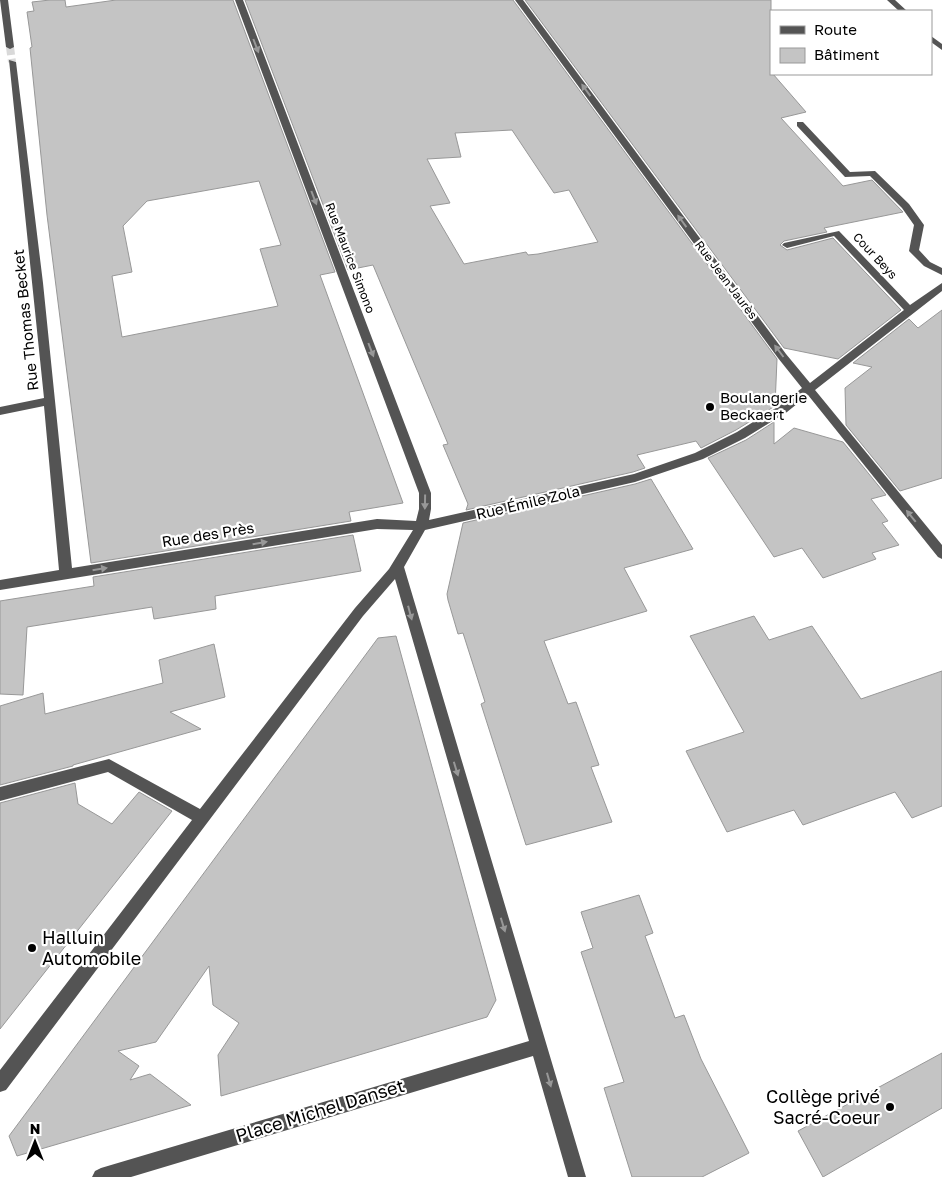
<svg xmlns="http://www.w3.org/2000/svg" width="942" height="1177" viewBox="0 0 942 1177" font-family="'Golos Text',sans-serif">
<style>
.building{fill:#c4c4c4;stroke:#989898;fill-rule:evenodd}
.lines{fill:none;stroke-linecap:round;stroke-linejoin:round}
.minor-tunnel{stroke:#d9d9d9;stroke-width:8;stroke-dasharray:8 4;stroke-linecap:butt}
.minor{fill:#545454;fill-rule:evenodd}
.oneway{fill:#989898}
.poi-dot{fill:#000;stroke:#fff;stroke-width:2}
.labels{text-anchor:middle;stroke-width:4.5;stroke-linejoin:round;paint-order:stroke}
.far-street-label{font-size:12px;fill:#000;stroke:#fff}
.street-label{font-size:15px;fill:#000;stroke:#fff}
.poi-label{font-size:15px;fill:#000;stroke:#fff;text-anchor:start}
.near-poi-label{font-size:18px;fill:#000;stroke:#fff;text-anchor:start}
.near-street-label{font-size:18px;fill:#000;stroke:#fff}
</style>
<rect width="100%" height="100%" fill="#fff"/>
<path class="building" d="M 50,0 L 65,0 L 66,7 L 116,0 L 233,0 L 335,272 L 320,275 L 403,503 L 349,512 L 351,521 L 91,563 L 47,215 L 30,48 L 32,47 L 27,12 L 34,11 L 32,2 ZM 259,181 L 281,245 L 260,249 L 278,306 L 122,337 L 112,276 L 132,272 L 123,226 L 147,201 Z
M 245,0 L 513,0 L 777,359 L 775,406 L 736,430 L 701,448 L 696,441 L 637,455 L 645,468 L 633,472 L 466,510 L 468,504 L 443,445 L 448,444 L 373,265 L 348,270 ZM 512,130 L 554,193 L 569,190 L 598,242 L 538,254 L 528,255 L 526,252 L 464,264 L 430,206 L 450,203 L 427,159 L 461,157 L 455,133 Z
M 525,0 L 771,0 L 771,74 L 773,74 L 806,112 L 781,118 L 843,186 L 872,180 L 903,212 L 824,228 L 827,232 L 784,241 L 780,245 L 787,250 L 833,238 L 901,310 L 838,359 L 784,348 Z
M 942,310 L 942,478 L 900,491 L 846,425 L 845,388 L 872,367 L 853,363 L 909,319 L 918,328 Z
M 774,422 L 774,444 L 794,428 L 843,442 L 886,495 L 871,499 L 888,521 L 882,523 L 899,545 L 872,553 L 876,559 L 823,578 L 802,548 L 774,557 L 708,458 L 746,440 Z
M 651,479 L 693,549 L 624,568 L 647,611 L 544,641 L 568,704 L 576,702 L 599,765 L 591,767 L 612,822 L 526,845 L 481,704 L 485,702 L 463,633 L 458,634 L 448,600 L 447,594 L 463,523 L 635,484 Z
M 353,535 L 361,571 L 215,596 L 216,609 L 154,619 L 152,607 L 27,627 L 23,695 L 0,694 L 0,601 L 94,586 L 93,577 Z
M 754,616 L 769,640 L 812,626 L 861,699 L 942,671 L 942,806 L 912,818 L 895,792 L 803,825 L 794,810 L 727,832 L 686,751 L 744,732 L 690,636 Z
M 396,636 L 496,1000 L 487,1017 L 221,1096 L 218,1055 L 239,1023 L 213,1005 L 209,966 L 156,1042 L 118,1051 L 139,1066 L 130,1080 L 150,1074 L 191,1105 L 17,1156 L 9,1136 L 378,638 Z
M 214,644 L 225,697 L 170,712 L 201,729 L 73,765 L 73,766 L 0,785 L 0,706 L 43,693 L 45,714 L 163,683 L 159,660 Z
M 75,783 L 78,804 L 112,824 L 139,792 L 172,811 L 0,1029 L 0,803 Z
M 639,895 L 653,933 L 645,936 L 675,1018 L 684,1015 L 701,1059 L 749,1153 L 702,1177 L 632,1177 L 604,1088 L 624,1082 L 581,952 L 593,948 L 581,912 Z
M 942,1053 L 942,1108 L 823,1177 L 798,1131 Z"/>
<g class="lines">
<path class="minor-tunnel" d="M 10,47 L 12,62"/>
<path class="minor" d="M 0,0 L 8,0 L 14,47 L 10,49 L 6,47 Z
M 235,0 L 243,0 L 431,493 L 431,509 L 429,520 L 634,474 L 695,453 L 737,432 L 779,406 L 802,388 L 778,358 L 515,0 L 523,0 L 786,354 L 810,383 L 904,310 L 834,236 L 787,248 L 782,245 L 784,243 L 839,231 L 910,305 L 942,283 L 942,291 L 815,390 L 942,545 L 942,559 L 938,557 L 808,395 L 787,412 L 745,438 L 703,459 L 635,482 L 425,530 L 404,567 L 586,1177 L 568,1177 L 533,1056 L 131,1177 L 92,1177 L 95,1171 L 101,1168 L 529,1041 L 395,579 L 363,616 L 6,1090 L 0,1092 L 0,1070 L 192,820 L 108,772 L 0,801 L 0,787 L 109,759 L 200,809 L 355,608 L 389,569 L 413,530 L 377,529 L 0,590 L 0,580 L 59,570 L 44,406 L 0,415 L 0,407 L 44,398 L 9,60 L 16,62 L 43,283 L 72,568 L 377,519 L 416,521 L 419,509 L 419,493 Z
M 887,0 L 895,0 L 907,11 L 899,11 Z
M 931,36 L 942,44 L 942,50 L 931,42 Z
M 797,122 L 803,122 L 850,172 L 875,171 L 909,204 L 924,225 L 919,250 L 930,262 L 942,268 L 942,275 L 924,266 L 909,251 L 914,225 L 902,208 L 870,176 L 845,177 L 797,126 Z"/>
</g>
<defs><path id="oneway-solid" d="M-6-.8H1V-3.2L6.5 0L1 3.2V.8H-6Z" transform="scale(1.25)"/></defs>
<g class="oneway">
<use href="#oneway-solid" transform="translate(256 46) rotate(69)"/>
<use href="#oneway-solid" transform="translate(586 90) rotate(-126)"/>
<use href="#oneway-solid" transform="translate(314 198) rotate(69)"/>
<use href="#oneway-solid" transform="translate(682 221) rotate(-126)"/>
<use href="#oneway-solid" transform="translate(371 350) rotate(69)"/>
<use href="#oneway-solid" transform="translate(779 351) rotate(-127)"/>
<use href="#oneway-solid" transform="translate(425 502) rotate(91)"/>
<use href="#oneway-solid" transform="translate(911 516) rotate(-129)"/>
<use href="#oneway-solid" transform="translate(260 543) rotate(-10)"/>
<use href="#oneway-solid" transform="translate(100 569) rotate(-9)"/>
<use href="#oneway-solid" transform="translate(410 613) rotate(75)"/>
<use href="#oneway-solid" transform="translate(456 769) rotate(73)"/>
<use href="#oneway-solid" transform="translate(503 925) rotate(73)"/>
<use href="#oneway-solid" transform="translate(549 1080) rotate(74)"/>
</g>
<g class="poi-dot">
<circle cx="710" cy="407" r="5"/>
<circle cx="32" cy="948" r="5"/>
<circle cx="890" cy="1107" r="5"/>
</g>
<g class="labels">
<g class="far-street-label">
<text transform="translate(875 256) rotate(47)" y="4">Cour Beys</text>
<text transform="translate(350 258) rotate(69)" y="4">Rue Maurice Simono</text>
<text transform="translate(726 280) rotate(53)" y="4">Rue Jean Jaurès</text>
</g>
<g class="street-label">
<text transform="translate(26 320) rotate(-96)" y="5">Rue Thomas Becket</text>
<text transform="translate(528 503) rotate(-13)" y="5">Rue Émile Zola</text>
<text transform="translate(208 535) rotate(-9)" y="5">Rue des Près</text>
</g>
<g class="poi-label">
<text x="720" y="403">Boulangerie<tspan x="720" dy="17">Beckaert</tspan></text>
</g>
<g class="near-poi-label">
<text x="42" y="944">Halluin<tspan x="42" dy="21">Automobile</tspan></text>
<text x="880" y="1103" text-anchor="end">Collège privé<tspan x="880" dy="21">Sacré-Coeur</tspan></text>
</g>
<g class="near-street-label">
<text transform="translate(320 1111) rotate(-17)" y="6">Place Michel Danset</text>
</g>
</g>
<rect x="770" y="10" width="162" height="65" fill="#ffffff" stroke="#999999"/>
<rect x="780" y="26" width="25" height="8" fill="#545454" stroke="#999999"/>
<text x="814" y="35" font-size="15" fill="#000000">Route</text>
<rect x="780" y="48" width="25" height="15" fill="#c4c4c4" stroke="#999999"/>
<text x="814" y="60" font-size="15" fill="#000000">Bâtiment</text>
<g transform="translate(35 1142)" stroke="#ffffff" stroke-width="4" paint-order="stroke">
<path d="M0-4L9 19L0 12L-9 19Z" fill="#000000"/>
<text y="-8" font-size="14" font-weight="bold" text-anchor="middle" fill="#000000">N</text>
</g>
</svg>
